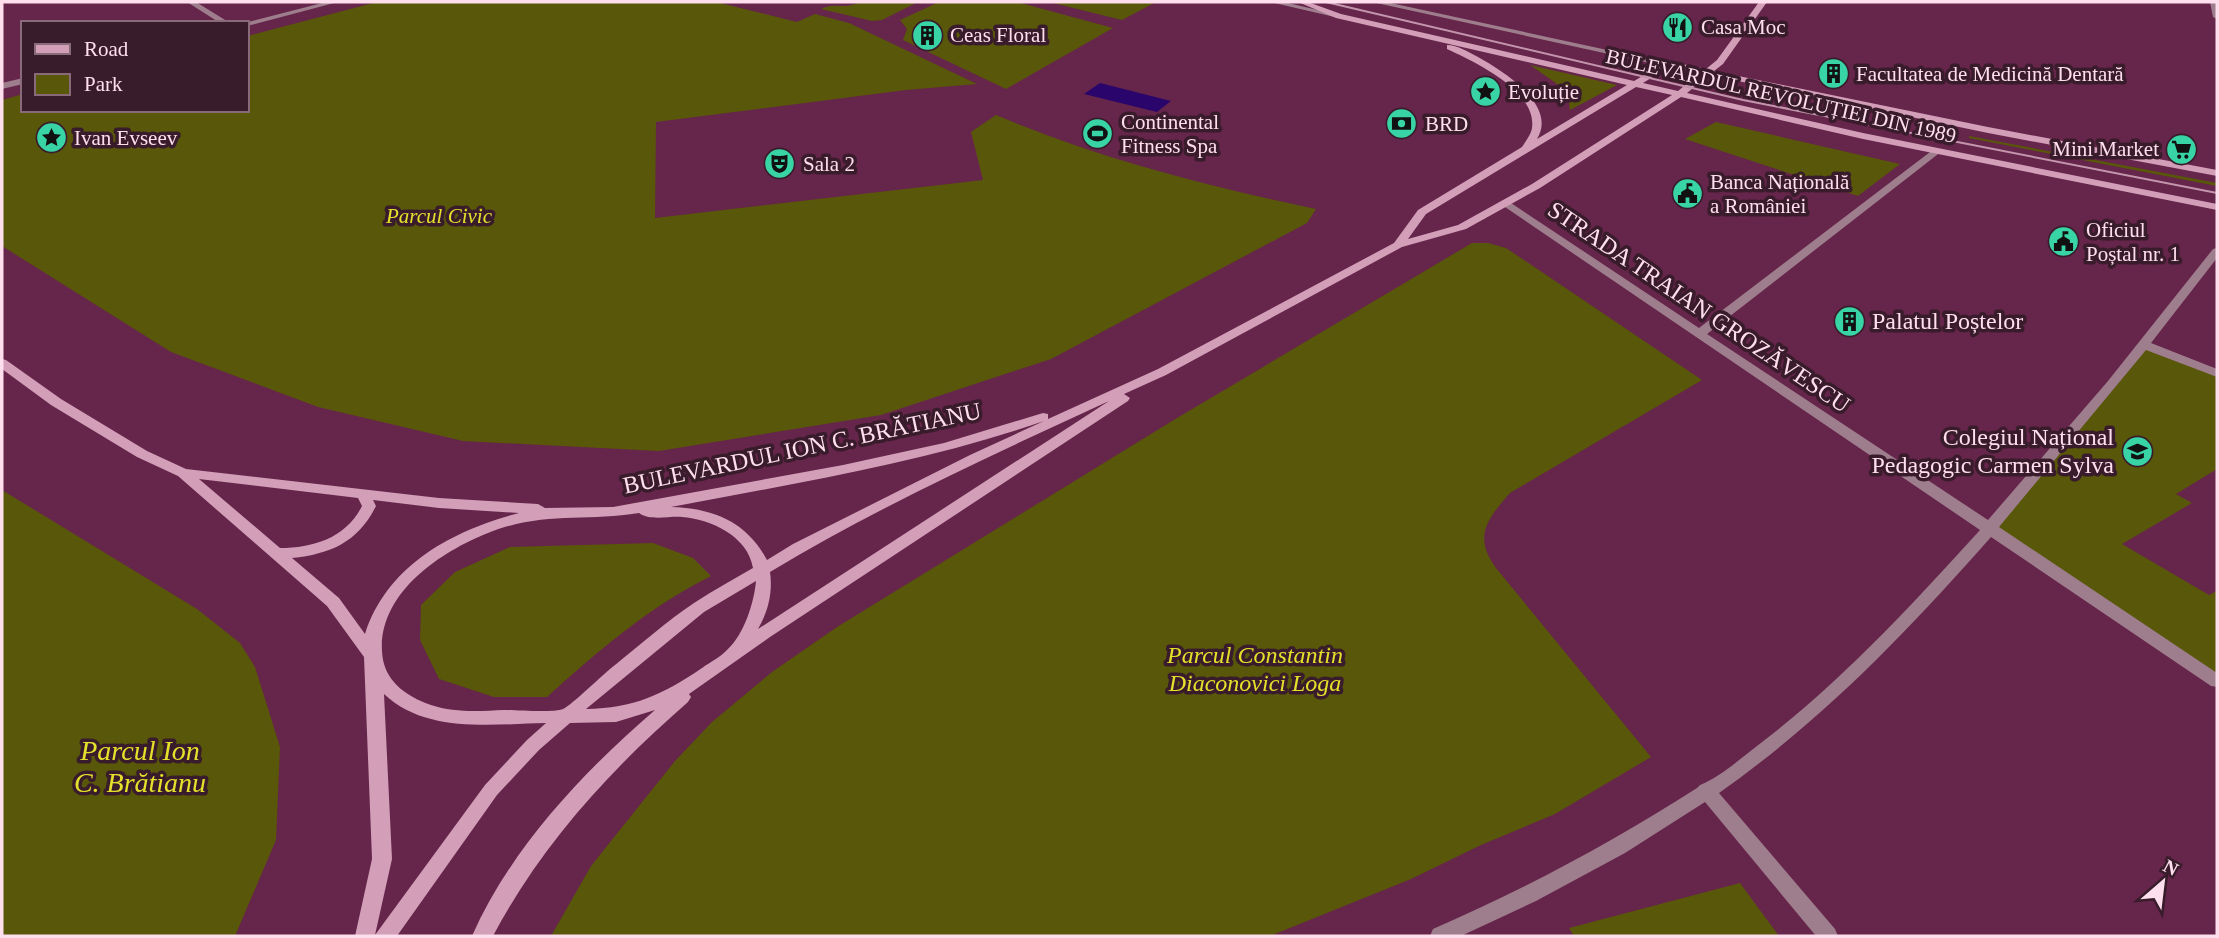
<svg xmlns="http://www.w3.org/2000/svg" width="2219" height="938" viewBox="0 0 2219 938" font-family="'Times New Roman',serif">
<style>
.green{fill:#59570a}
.water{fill:#2a056b}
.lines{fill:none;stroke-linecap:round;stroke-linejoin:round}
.street{fill:#9e7d8d;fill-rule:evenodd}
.secondary{fill:#d29eb8;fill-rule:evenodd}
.tram{stroke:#c295ac;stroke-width:2}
.labels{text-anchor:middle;stroke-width:7;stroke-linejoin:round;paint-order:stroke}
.far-poi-label{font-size:21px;fill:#ffdeed;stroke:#391c2b;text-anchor:start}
.far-street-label{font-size:21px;fill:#ffdeed;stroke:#391c2b}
.far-park-label{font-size:21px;font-style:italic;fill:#e5e02b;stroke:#391c2b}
.street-label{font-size:24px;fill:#ffdeed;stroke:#391c2b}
.poi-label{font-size:24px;fill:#ffdeed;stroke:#391c2b;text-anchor:start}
.park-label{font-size:24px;font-style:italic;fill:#e5e02b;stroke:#391c2b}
.near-park-label{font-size:28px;font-style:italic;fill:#e5e02b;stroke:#391c2b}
</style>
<rect width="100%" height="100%" fill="#66254a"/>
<path class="green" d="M 377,2 L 716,2 L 797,22 L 815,14 L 849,23 L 977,84 L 906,90 L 656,122 L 655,218 L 983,180 L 971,132 L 996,115 C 1099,159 1207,186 1316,209 L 1307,223 L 1051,359 L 881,415 L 659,451 L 463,441 L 318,407 L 171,352 L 2,246 L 2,100 L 23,94 L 23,110 L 247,110 L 247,36 Z
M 860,2 L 918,2 L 882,20 L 872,21 L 821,9 C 836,2 843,10 860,2 Z
M 939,2 L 1017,2 L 1113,28 L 1006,89 L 903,40 L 907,29 L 900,20 Z
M 1049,2 L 1156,2 L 1122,20 Z
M 1530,65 L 1617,85 L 1570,110 L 1567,91 Z
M 1716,122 L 1900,164 L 1858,196 L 1685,139 Z
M 1969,136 L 2217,183 L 2217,186 L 1969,138 Z
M 1472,243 L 1488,243 L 1506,248 L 1702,380 L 1510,493 C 1487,519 1473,537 1496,568 L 1651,757 L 1555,814 L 1481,845 L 1411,879 L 1270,936 L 551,936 L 591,866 L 675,761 L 712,722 L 772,672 L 837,627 L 1177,418 Z
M 2144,345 L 2217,373 L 2217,469 L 2176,494 L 2192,503 L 2122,544 L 2209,595 L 2217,591 L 2217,681 L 1990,529 Z
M 2,490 L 197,609 L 240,643 L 255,667 L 280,747 L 276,840 L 235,936 L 2,936 Z
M 653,543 L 693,558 L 711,576 C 649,607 598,651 547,697 L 494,697 L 439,679 L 420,640 L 421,605 L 455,572 L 510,547 Z
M 1740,883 L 1779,936 L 1574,936 L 1569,928 Z"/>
<path class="water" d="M 1100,83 L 1171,101 L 1157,112 L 1084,94 Z"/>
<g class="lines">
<path class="street" d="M 187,2 L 196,2 L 230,23 L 220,23 Z
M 326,2 L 338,2 L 247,26 L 247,23 L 244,23 Z
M 1270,2 L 1284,2 L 1343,16 L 1339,18 Z
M 1372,2 L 1386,2 L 1672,64 L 1668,67 Z
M 2210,2 L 2217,2 L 2217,19 L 2213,17 Z
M 23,78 L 23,84 L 2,89 L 2,83 Z
M 1934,149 L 1942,151 L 1707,334 L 1988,520 L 2108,381 L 2213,249 L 2217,248 L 2217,258 L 2151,343 L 2217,369 L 2217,377 L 2146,350 L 1999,527 L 2217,673 L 2217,687 L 2211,686 L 1991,537 C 1906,633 1825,718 1719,793 L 1835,929 L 1838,936 L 1816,936 L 1705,802 L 1625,853 L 1536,901 L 1461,936 L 1430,936 L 1433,929 C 1525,889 1613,842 1697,788 L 1700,785 C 1720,777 1740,759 1757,746 C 1840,683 1911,606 1980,530 L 1499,203 L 1504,200 L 1508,201 L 1699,328 Z"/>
<path class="secondary" d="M 1298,2 L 1308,2 L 1341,14 L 1634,81 L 1668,61 L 1706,69 L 1717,60 L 1759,2 L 1767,2 L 1723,64 L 1714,71 L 1988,127 L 2217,170 L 2217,176 L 1988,133 L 1709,75 L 1687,93 L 1863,133 L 2217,204 L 2217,210 L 1863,139 L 1681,97 L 1540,188 L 1466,229 L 1402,247 L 1166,375 L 1124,394 L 1130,398 L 1128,401 L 770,637 L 689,694 L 691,697 L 688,702 C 610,770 542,844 493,936 L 472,936 C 511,848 583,772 655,710 L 616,722 L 570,723 L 539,750 L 497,795 L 397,936 L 355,936 L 372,859 L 364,657 L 327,606 L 178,476 L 137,457 L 51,405 L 2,369 L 2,359 L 6,360 L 61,399 L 147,451 L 186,469 L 439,498 L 538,504 L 545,508 L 613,507 L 843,465 L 944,443 L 1043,413 L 1048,414 L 1048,419 L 1158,369 L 1394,243 L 1418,210 L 1522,147 C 1525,142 1531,135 1532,128 C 1537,91 1475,62 1447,49 L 1447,45 C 1458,45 1468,52 1478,57 C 1503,71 1558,105 1537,139 L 1627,85 L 1336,18 ZM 1669,67 L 1700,73 L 1678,91 L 1643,83 ZM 1636,87 L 1672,95 L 1532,184 L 1458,225 L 1408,239 L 1426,214 ZM 1109,401 L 758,629 C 768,612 773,592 770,572 C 878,507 994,454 1109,401 ZM 1044,421 L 970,455 L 793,544 L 767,560 C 747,522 713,508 671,507 C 796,483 923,463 1044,421 ZM 199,479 L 358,498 L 362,506 C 346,538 313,548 280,548 ZM 373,500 L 439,508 L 519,513 C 453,530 387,565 365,634 L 339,598 L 292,558 C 331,554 358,542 376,506 ZM 639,513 C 649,521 669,516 682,517 C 710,519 748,536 753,568 C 734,579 714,590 694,603 C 667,621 641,644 615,665 C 604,673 572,705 563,709 C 554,713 516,710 504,710 C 481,711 454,713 431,705 C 405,696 383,680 382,651 C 379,593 440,552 488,533 C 542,511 585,522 639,513 ZM 756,581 C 754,603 744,634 728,649 C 721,657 710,662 702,668 C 662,695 634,708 586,709 L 704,612 ZM 384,694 C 426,734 493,724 546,723 L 527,740 L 485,785 L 375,935 L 392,859 Z"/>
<path class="tram" d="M 1326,2 L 1743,100 L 2217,193"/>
</g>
<defs>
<symbol id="restaurant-disc" viewBox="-11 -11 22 22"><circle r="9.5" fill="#39d4a5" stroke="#391c2b"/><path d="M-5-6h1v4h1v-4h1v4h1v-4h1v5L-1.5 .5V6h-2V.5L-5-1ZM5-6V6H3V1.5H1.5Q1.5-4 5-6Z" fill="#111"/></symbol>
<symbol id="building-disc" viewBox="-11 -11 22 22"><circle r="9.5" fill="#39d4a5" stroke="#391c2b"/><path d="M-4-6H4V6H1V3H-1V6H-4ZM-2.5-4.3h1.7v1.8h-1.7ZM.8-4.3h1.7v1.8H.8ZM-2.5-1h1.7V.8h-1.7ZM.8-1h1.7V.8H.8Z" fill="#111"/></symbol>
<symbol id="sight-disc" viewBox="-11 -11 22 22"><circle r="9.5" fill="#39d4a5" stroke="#391c2b"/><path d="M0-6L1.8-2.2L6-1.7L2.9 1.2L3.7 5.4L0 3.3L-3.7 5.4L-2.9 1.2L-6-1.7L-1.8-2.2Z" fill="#111"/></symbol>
<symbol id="bank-disc" viewBox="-11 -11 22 22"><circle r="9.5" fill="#39d4a5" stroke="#391c2b"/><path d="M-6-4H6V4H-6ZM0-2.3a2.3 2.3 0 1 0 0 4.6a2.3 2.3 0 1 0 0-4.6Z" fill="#111"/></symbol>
<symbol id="stadium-disc" viewBox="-11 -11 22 22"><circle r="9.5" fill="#39d4a5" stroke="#391c2b"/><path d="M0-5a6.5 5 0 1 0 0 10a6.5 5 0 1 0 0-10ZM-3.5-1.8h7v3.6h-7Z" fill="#111"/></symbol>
<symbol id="supermarket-disc" viewBox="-11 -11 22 22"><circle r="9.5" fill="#39d4a5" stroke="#391c2b"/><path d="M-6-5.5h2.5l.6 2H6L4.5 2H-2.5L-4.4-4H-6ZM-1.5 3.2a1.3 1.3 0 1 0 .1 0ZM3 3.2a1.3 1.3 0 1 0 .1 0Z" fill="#111"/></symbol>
<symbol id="theatre-disc" viewBox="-11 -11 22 22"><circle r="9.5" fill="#39d4a5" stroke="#391c2b"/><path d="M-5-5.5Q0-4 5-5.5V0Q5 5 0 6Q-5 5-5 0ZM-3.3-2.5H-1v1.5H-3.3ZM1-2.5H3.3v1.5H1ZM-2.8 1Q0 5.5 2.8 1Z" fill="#111"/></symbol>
<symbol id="civic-disc" viewBox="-11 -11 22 22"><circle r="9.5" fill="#39d4a5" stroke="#391c2b"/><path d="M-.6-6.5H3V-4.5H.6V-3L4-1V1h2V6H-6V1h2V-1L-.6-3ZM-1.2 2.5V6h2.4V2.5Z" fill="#111"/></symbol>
<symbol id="school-disc" viewBox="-11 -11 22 22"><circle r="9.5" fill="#39d4a5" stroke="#391c2b"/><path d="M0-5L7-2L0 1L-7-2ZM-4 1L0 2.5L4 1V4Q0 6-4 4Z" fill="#111"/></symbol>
</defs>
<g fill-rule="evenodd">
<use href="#restaurant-disc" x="1660" y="10" width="35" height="35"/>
<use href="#building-disc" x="910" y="18" width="35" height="35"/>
<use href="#building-disc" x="1816" y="56" width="35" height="35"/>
<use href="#sight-disc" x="1468" y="74" width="35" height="35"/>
<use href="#bank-disc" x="1384" y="106" width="35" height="35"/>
<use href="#stadium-disc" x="1080" y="116" width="35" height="35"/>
<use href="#sight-disc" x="34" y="120" width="35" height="35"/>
<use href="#supermarket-disc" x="2164" y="132" width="35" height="35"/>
<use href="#theatre-disc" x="762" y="146" width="35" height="35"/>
<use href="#civic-disc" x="1670" y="176" width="35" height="35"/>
<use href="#civic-disc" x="2046" y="224" width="35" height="35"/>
<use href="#building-disc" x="1832" y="304" width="35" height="35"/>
<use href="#school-disc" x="2120" y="434" width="35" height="35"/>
</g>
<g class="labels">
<g class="far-poi-label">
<text x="1701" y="34">Casa Moc</text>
<text x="950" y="42">Ceas Floral</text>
<text x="1856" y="81">Facultatea de Medicină Dentară</text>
<text x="1508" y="99">Evoluție</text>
<text x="1121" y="129">Continental<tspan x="1121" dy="24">Fitness Spa</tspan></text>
<text x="1425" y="131">BRD</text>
<text x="74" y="145">Ivan Evseev</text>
<text x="2159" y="156" text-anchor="end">Mini Market</text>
<text x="803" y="171">Sala 2</text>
<text x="1710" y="189">Banca Națională<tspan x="1710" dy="24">a României</tspan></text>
<text x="2086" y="237">Oficiul<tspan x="2086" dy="24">Poștal nr. 1</tspan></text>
</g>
<g class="far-street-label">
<text transform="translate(1781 96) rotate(13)" y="7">BULEVARDUL REVOLUȚIEI DIN 1989</text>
</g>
<g class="far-park-label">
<text x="439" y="223">Parcul Civic</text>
</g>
<g class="street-label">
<text transform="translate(1699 307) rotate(34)" y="8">STRADA TRAIAN GROZĂVESCU</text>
<text transform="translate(802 448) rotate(-12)" y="8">BULEVARDUL ION C. BRĂTIANU</text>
</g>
<g class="poi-label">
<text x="1872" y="329">Palatul Poștelor</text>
<text x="2114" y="445" text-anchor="end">Colegiul Național<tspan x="2114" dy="28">Pedagogic Carmen Sylva</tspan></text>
</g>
<g class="park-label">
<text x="1255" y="663">Parcul Constantin<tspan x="1255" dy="28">Diaconovici Loga</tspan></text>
</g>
<g class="near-park-label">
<text x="140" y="760">Parcul Ion<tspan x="140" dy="32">C. Brătianu</tspan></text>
</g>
</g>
<rect width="2219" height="938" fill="none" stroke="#ffdeed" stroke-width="7"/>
<rect x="21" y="21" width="228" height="91" fill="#391c2b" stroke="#886a79" stroke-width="2"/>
<rect x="35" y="44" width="35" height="10" fill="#d29eb8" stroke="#886a79" stroke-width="2"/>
<text x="84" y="56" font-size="21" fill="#ffdeed">Road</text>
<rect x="35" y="74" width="35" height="21" fill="#59570a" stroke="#886a79" stroke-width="2"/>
<text x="84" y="91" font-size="21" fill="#ffdeed">Park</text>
<g transform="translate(2163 882) rotate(28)" stroke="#391c2b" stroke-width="5" paint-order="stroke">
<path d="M0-5L12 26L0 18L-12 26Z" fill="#ffdeed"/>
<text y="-10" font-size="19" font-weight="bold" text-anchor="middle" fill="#ffdeed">N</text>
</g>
</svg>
